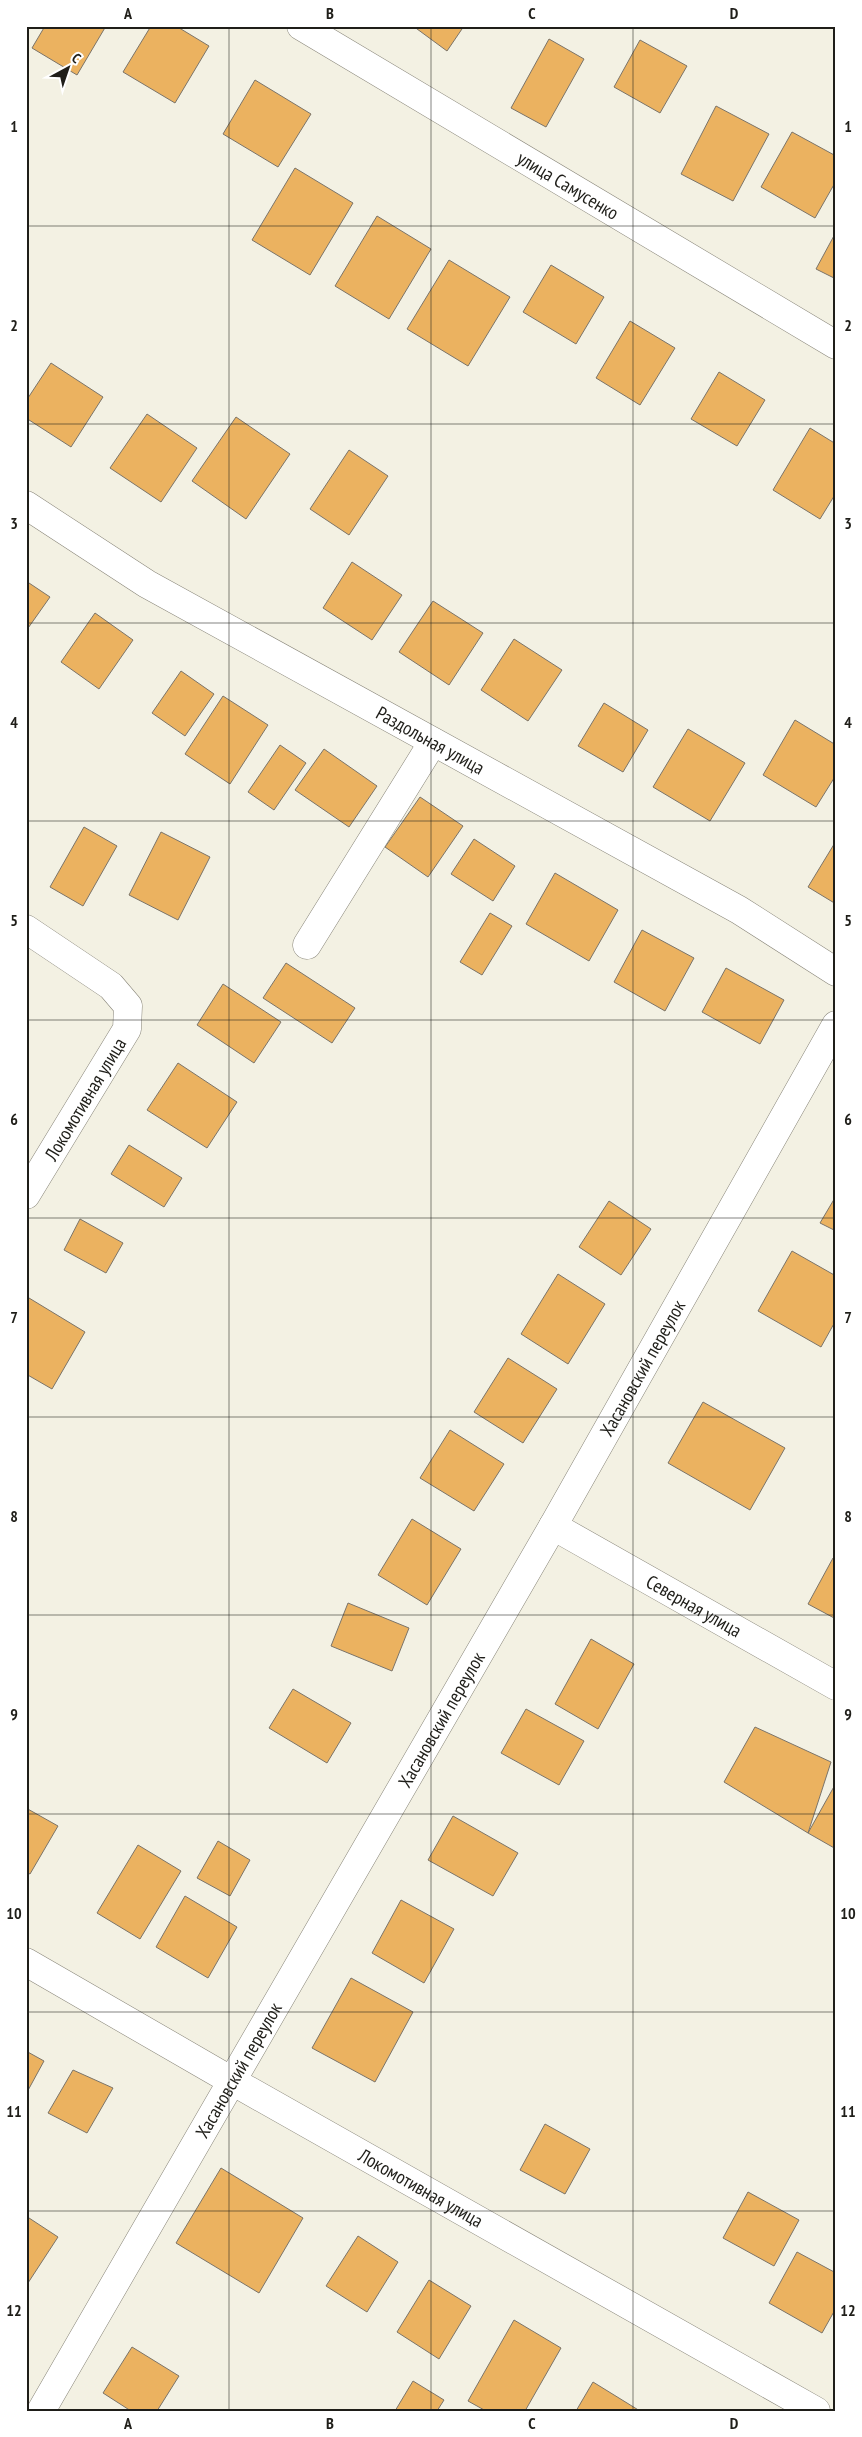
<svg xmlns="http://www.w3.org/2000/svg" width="862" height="2437" viewBox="0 0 862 2437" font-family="'PT Sans Narrow',sans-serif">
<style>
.building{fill:#ebb260;stroke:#7b7469}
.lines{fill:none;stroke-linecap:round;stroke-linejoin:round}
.minor-casing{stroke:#888579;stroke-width:29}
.minor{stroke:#fff;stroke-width:28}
.grid{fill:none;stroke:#1f1e19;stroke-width:1;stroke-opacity:0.55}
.labels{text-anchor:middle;stroke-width:4;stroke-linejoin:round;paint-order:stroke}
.street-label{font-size:19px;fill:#1f1e19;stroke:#fff}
.neatline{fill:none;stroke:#1f1e19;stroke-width:2}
.grid-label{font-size:16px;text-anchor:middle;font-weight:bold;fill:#1f1e19}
</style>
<rect width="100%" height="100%" fill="#f3f1e3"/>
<path class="building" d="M 45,26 L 106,26 L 77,75 L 32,48 Z
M 151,26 L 176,26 L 209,46 L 175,103 L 123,72 Z
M 413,26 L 464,26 L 447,51 Z
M 549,39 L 584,59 L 546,127 L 511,108 Z
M 640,40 L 687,66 L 660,113 L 614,87 Z
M 255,80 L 311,114 L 278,167 L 223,134 Z
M 716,106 L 769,134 L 733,201 L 681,174 Z
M 792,132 L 836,156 L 836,181 L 815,218 L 761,187 Z
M 295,168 L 353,203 L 310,275 L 252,240 Z
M 377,216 L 431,249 L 389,319 L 335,286 Z
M 836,232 L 836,279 L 816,269 Z
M 449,260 L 510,297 L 468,366 L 407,329 Z
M 551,265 L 604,297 L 576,344 L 523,312 Z
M 630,321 L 675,348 L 640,405 L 596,378 Z
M 51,363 L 103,397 L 71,447 L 26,418 L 26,401 Z
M 719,372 L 765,400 L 737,446 L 691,419 Z
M 147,414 L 197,448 L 161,502 L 110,468 Z
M 236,417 L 290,454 L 246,519 L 192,481 Z
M 810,428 L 836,444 L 836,493 L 820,519 L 773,490 Z
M 349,450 L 388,476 L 349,535 L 310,509 Z
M 352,562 L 402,595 L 372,640 L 323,608 Z
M 26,581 L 50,597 L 26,631 Z
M 433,601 L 483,633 L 449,685 L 399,652 Z
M 95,613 L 133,640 L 99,689 L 61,662 Z
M 514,639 L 562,670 L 528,721 L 481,690 Z
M 181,671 L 214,694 L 185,736 L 152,713 Z
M 223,696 L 268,725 L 230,784 L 185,754 Z
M 604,703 L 648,730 L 623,772 L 578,746 Z
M 795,720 L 836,745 L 836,775 L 816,807 L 763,775 Z
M 688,729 L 745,763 L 710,821 L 653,787 Z
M 280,745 L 306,763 L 274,810 L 248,792 Z
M 324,749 L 377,786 L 349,827 L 295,790 Z
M 420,797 L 463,826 L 428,877 L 385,847 Z
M 84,827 L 117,846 L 83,906 L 50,887 Z
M 161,832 L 210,857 L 178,920 L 129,895 Z
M 474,839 L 515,866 L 493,901 L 451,874 Z
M 836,841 L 836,904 L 808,887 Z
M 555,873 L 618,910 L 589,961 L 526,924 Z
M 490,913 L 512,926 L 482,975 L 460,962 Z
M 642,930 L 694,958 L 665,1011 L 614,982 Z
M 286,963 L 355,1008 L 332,1043 L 263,998 Z
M 726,968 L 784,1000 L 760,1044 L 702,1012 Z
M 223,984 L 281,1022 L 254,1063 L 197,1025 Z
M 178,1063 L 237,1102 L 207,1148 L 147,1110 Z
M 129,1145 L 182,1178 L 164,1207 L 111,1174 Z
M 836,1196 L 836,1231 L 820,1223 Z
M 609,1201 L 651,1229 L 621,1275 L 579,1247 Z
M 80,1219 L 123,1243 L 106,1273 L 64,1250 Z
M 792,1251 L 836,1276 L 836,1320 L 821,1347 L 758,1311 Z
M 558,1274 L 605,1304 L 568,1364 L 521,1334 Z
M 29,1298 L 85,1332 L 52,1389 L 26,1374 L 26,1303 Z
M 508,1358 L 557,1389 L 523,1443 L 474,1412 Z
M 703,1402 L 785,1448 L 750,1510 L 668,1463 Z
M 450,1430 L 504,1464 L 474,1511 L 420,1478 Z
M 412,1519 L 461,1549 L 427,1605 L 378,1575 Z
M 833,1558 L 836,1560 L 836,1619 L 808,1604 Z
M 348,1603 L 409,1628 L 392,1671 L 331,1646 Z
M 591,1639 L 634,1664 L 598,1729 L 555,1704 Z
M 293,1689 L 351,1723 L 327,1763 L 269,1728 Z
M 526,1709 L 584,1741 L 559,1785 L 501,1753 Z
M 755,1727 L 831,1762 L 808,1833 L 724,1782 Z
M 836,1783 L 836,1849 L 808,1833 Z
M 26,1808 L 58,1826 L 30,1874 L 26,1872 Z
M 453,1816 L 518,1853 L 493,1896 L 428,1860 Z
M 218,1841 L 250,1860 L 230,1896 L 197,1878 Z
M 138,1845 L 181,1871 L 140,1939 L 97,1913 Z
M 185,1896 L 237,1927 L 208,1978 L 156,1947 Z
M 401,1900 L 454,1929 L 424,1983 L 372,1953 Z
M 351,1978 L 413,2012 L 375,2082 L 312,2048 Z
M 26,2051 L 44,2061 L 26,2094 Z
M 73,2070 L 113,2088 L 87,2133 L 48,2113 Z
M 545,2124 L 590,2149 L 565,2194 L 520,2170 Z
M 221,2168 L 303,2218 L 259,2293 L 176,2243 Z
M 748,2192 L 799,2220 L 774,2266 L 723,2238 Z
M 26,2216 L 58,2237 L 26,2286 Z
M 358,2236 L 398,2262 L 367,2312 L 326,2286 Z
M 797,2252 L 836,2273 L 836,2308 L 822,2333 L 769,2303 Z
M 429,2280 L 471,2306 L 439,2359 L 397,2332 Z
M 514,2320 L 561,2348 L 525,2411 L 486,2411 L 468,2401 Z
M 132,2347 L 179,2376 L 157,2411 L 131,2411 L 103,2393 Z
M 413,2381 L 444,2400 L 437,2411 L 395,2411 Z
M 593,2382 L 640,2411 L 576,2411 Z"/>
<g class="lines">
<defs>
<g id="minor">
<path id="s1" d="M 301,26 L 836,345"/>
<path id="s2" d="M 26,505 L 147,584 L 739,910 L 836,972"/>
<path d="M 26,929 L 111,986 L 128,1006 L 127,1029 L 26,1195"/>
<path d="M 307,945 L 433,742"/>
<path id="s3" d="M 553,1526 L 836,1686"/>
<path id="s4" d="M 26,1962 L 232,2081 L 816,2411"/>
<path id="s5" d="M 41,2411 L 553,1526 L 836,1025"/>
</g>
</defs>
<use href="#minor" class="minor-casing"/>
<use href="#minor" class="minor"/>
</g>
<path class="grid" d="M 229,26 L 229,2411M 431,26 L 431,2411M 633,26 L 633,2411M 26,226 L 836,226M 26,424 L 836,424M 26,623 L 836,623M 26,821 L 836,821M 26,1020 L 836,1020M 26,1218 L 836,1218M 26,1417 L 836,1417M 26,1615 L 836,1615M 26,1814 L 836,1814M 26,2012 L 836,2012M 26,2211 L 836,2211"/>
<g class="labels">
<g class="street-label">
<text dy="7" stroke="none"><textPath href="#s1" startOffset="311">улица Самусенко</textPath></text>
<text dy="7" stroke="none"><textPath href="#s2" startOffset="468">Раздольная улица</textPath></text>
<text transform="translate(85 1099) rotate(-59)" y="7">Локомотивная улица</text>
<text dy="7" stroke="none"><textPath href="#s5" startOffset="1204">Хасановский переулок</textPath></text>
<text dy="7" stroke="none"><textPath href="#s3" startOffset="162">Северная улица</textPath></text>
<text dy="7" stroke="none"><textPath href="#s5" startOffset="799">Хасановский переулок</textPath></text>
<text dy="7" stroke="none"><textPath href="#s5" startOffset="394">Хасановский переулок</textPath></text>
<text dy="7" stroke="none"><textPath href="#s4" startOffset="455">Локомотивная улица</textPath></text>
</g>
</g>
<rect width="862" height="2437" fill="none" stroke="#ffffff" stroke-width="55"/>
<g transform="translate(68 68) rotate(40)" stroke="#ffffff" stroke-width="4" paint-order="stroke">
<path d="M0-4L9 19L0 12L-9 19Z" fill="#1f1e19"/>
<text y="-8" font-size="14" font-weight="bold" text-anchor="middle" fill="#1f1e19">С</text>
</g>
<rect x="28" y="28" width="806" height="2382" class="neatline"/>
<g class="grid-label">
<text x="128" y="19">A</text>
<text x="330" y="19">B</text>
<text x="532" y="19">C</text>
<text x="734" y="19">D</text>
<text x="14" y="132">1</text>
<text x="848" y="132">1</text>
<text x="14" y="331">2</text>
<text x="848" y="331">2</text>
<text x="14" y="529">3</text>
<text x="848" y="529">3</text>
<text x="14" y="728">4</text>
<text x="848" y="728">4</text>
<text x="14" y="926">5</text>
<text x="848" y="926">5</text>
<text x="14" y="1125">6</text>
<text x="848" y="1125">6</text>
<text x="14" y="1323">7</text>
<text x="848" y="1323">7</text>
<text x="14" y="1522">8</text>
<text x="848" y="1522">8</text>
<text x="14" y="1720">9</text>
<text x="848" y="1720">9</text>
<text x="14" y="1919">10</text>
<text x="848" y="1919">10</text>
<text x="14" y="2117">11</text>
<text x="848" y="2117">11</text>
<text x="14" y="2316">12</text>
<text x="848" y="2316">12</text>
<text x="128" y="2429">A</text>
<text x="330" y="2429">B</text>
<text x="532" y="2429">C</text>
<text x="734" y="2429">D</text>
</g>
</svg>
